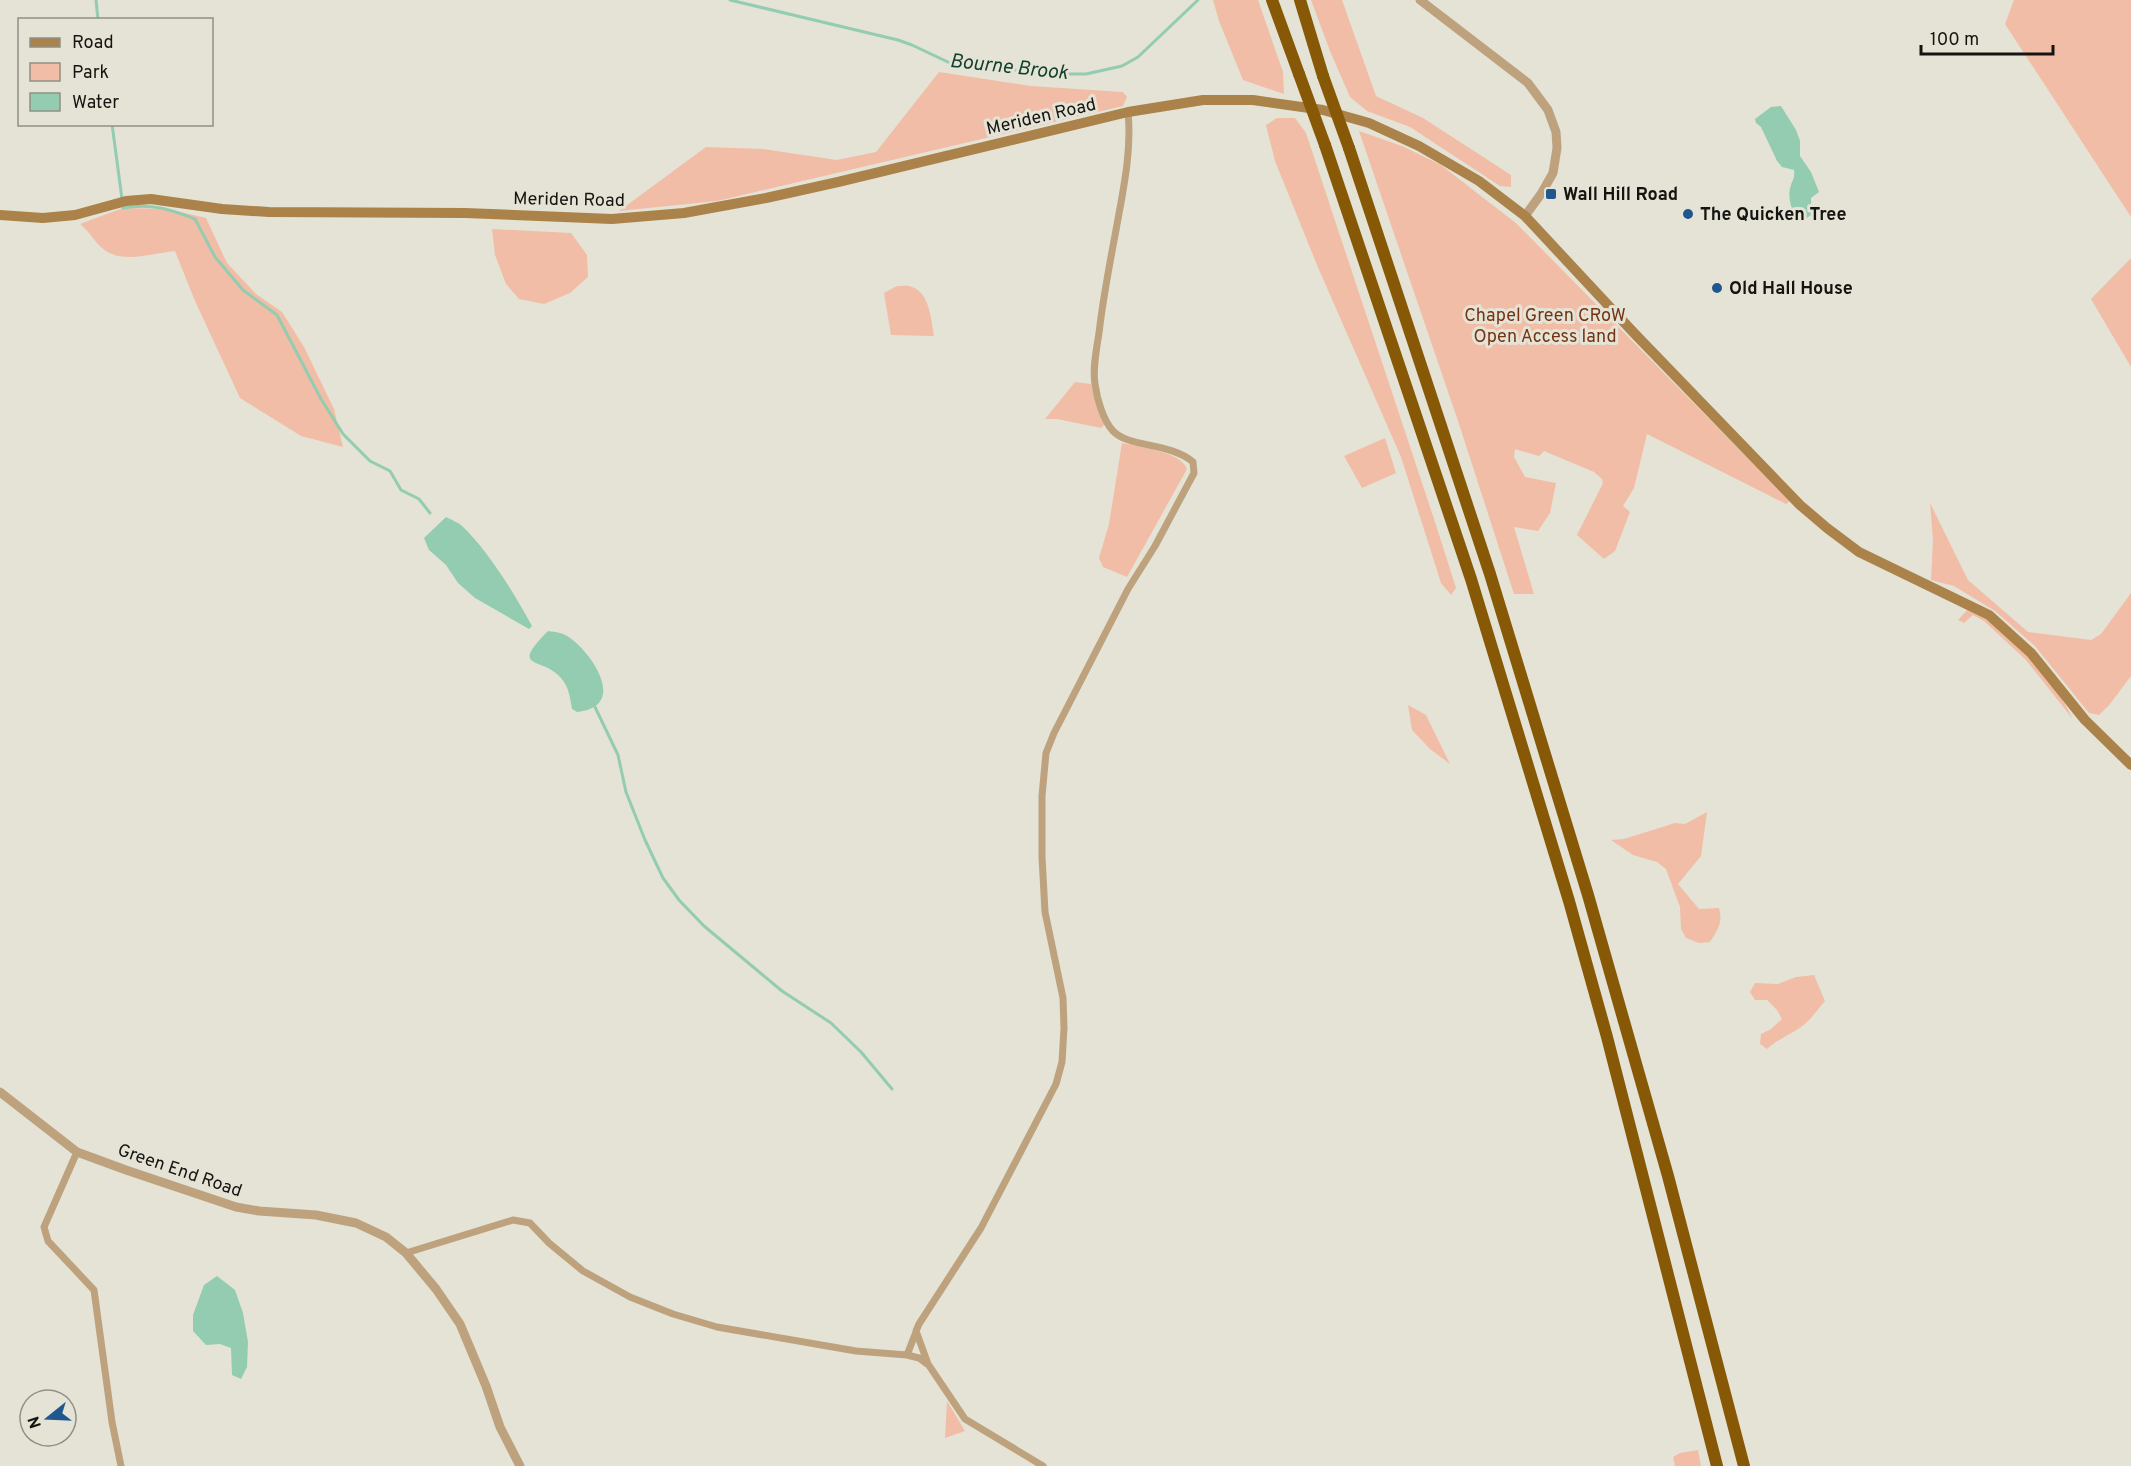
<svg xmlns="http://www.w3.org/2000/svg" width="2131" height="1466" viewBox="0 0 2131 1466" font-family="Overpass,sans-serif">
<style>
.green{fill:#f2bda6}
.water{fill:#93ccb0}
.lines{fill:none;stroke-linecap:round;stroke-linejoin:round}
.stream{stroke:#93ccb0;stroke-width:3}
.minor{stroke:#bea27e;stroke-width:7}
.tertiary{stroke:#bea27e;stroke-width:9}
.secondary{stroke:#aa824a;stroke-width:10}
.motorway{stroke:#875906;stroke-width:12}
.motorway-bridge{stroke:#875906;stroke-width:12}
.poi-dot{fill:#21578f;stroke:#e4e3d6;stroke-width:2}
.labels{text-anchor:middle;stroke-width:6;stroke-linejoin:round;paint-order:stroke}
.street-label{font-size:18px;fill:#151410;stroke:#e4e3d6}
.poi-label{font-size:18px;font-weight:bold;fill:#151410;stroke:#e4e3d6;text-anchor:start}
.park-label{font-size:18px;fill:#743413;stroke:#e4e3d6}
.water-label{font-size:20px;font-style:italic;fill:#103f2c;stroke:#e4e3d6}
</style>
<rect width="100%" height="100%" fill="#e4e3d6"/>
<path class="green" d="M 1213,0 L 1258,0 L 1283,72 L 1284,94 L 1243,80 L 1219,21 Z
M 1311,0 L 1342,0 L 1376,96 L 1423,118 L 1511,175 L 1511,187 L 1500,186 L 1410,127 L 1367,111 L 1350,97 L 1330,51 Z
M 2014,0 L 2131,0 L 2131,217 L 2005,24 Z
M 939,72 L 1031,86 L 1123,92 L 1127,97 L 1123,106 L 717,201 L 619,211 L 706,147 L 763,149 L 837,160 L 876,152 Z
M 1277,118 L 1295,118 L 1306,133 L 1436,525 L 1456,588 L 1451,595 L 1441,583 L 1401,457 L 1317,265 L 1275,161 L 1266,125 Z
M 1359,131 L 1402,146 L 1441,165 L 1517,224 L 1790,501 L 1786,504 L 1647,434 L 1634,488 L 1623,506 L 1630,512 L 1615,551 L 1604,559 L 1577,535 L 1603,483 L 1602,479 L 1594,472 L 1544,451 L 1539,456 L 1515,449 L 1514,457 L 1525,477 L 1556,483 L 1550,513 L 1538,531 L 1514,527 L 1534,594 L 1514,594 L 1459,424 Z
M 123,208 L 168,209 L 206,218 L 227,263 L 256,294 L 282,312 L 304,347 L 334,409 L 343,447 L 301,436 L 240,398 L 195,301 L 175,251 C 152,253 121,265 102,248 C 94,241 89,231 80,224 Z
M 492,229 L 571,233 L 587,255 L 588,277 L 570,293 L 544,304 L 519,299 L 506,284 L 495,255 Z
M 2131,258 L 2131,367 L 2091,299 Z
M 897,286 C 901,286 908,285 912,287 C 930,293 931,320 934,336 L 891,335 L 884,293 Z
M 1075,382 L 1091,384 L 1104,425 L 1101,428 L 1057,419 L 1045,419 Z
M 1385,438 L 1396,473 L 1362,488 L 1344,456 Z
M 1122,443 C 1139,447 1182,452 1187,469 L 1127,577 L 1103,567 L 1099,558 L 1109,524 Z
M 1930,503 L 1968,580 L 2028,632 L 2091,640 L 2101,634 L 2131,593 L 2131,676 L 2110,704 L 2099,715 L 2089,713 L 2035,646 L 1995,611 L 1954,586 L 1931,580 L 1933,540 Z
M 1969,608 C 2003,627 2057,682 2072,718 L 2026,660 L 1984,621 L 1973,615 L 1964,623 L 1958,620 Z
M 1408,705 L 1426,715 L 1450,764 L 1430,749 L 1412,730 Z
M 1707,812 L 1701,856 L 1678,884 L 1699,909 L 1719,908 C 1723,923 1718,929 1710,942 L 1699,943 L 1686,938 L 1681,929 L 1680,907 L 1666,869 L 1657,862 L 1633,855 L 1611,840 L 1624,839 L 1675,823 L 1685,824 Z
M 1814,975 L 1825,1001 C 1817,1010 1811,1020 1801,1027 C 1790,1035 1778,1039 1767,1049 L 1760,1044 L 1761,1034 L 1771,1029 L 1782,1019 L 1777,1010 L 1767,1000 L 1755,1000 L 1750,992 L 1755,983 L 1778,984 L 1796,977 Z
M 947,1401 L 965,1431 L 945,1438 Z
M 1698,1450 L 1701,1466 L 1675,1466 L 1673,1457 L 1680,1453 Z"/>
<path class="water" d="M 1781,106 L 1796,130 L 1800,141 L 1800,156 L 1811,172 L 1819,192 L 1811,198 L 1811,215 L 1804,220 L 1795,216 C 1791,207 1787,196 1791,185 C 1793,179 1795,177 1794,170 L 1782,167 L 1777,161 L 1761,127 L 1756,123 L 1755,119 L 1771,107 Z
M 446,517 C 451,520 458,522 462,526 C 488,550 515,595 532,626 L 529,629 L 475,598 L 458,583 L 446,565 L 429,550 L 424,538 Z
M 548,631 C 556,632 564,633 570,638 C 593,654 628,707 577,712 L 572,709 C 570,698 569,687 561,678 C 543,656 508,671 548,631 Z
M 217,1276 L 235,1290 L 243,1313 L 248,1342 L 247,1367 L 241,1379 L 232,1375 L 231,1348 L 220,1344 L 206,1345 L 193,1331 L 193,1315 L 204,1285 Z"/>
<g class="lines">
<path class="stream" d="M 96,0 L 98,20
M 730,0 L 898,40 L 912,45 L 950,63 L 1054,74 L 1086,74 L 1122,66 L 1138,57 L 1198,0
M 112,124 L 122,199
M 122,205 L 123,208 C 152,203 168,209 195,219 L 215,257 L 243,290 L 277,315 L 321,399 L 343,434 L 370,461 L 390,471 L 401,490 L 419,499 L 430,513
M 595,707 L 618,755 L 626,792 L 645,840 L 663,878 L 679,900 L 704,926 L 782,991 L 831,1023 L 861,1052 L 892,1089"/>
<path class="minor" d="M 77,1152 L 44,1227 L 48,1241 L 94,1290 L 112,1422 L 121,1466
M 406,1253 L 513,1220 L 530,1223 L 549,1243 L 583,1271 L 630,1297 L 673,1314 L 717,1327 L 856,1351 L 907,1355 L 919,1358 L 927,1364
M 907,1355 L 916,1332
M 1043,1466 L 965,1419 L 928,1364 L 916,1331 L 919,1324 L 981,1228 L 1056,1084 L 1062,1062 L 1064,1028 L 1063,998 L 1045,912 L 1042,857 L 1042,796 L 1046,753 L 1054,733 L 1128,589 L 1155,546 L 1194,473 L 1193,462 C 1169,442 1129,448 1113,431 C 1103,420 1097,399 1095,384 C 1092,365 1098,344 1100,325 C 1104,293 1110,262 1116,230 C 1123,191 1132,151 1128,112"/>
<path class="tertiary" d="M 1420,0 L 1528,83 L 1548,110 L 1556,132 L 1557,148 L 1553,173 L 1541,194 L 1525,216
M 0,1092 L 77,1152 L 126,1170 L 236,1207 L 259,1211 L 316,1215 L 356,1223 L 386,1237 L 406,1253 L 436,1289 L 460,1324 L 486,1386 L 500,1427 L 520,1466"/>
<path class="secondary" d="M 0,215 L 43,218 L 75,215 L 126,201 L 151,199 L 222,209 L 269,212 L 465,213 L 612,219 L 684,213 L 766,198 L 838,182 L 1128,112 L 1203,100 L 1253,100 L 1323,110 L 1369,123 L 1419,146 L 1479,181 L 1525,216 L 1634,333 L 1800,505 L 1827,528 L 1859,552 L 1989,615 L 2031,653 L 2085,720 L 2131,765"/>
<path class="motorway" d="M 1272,0 L 1299,74
M 1300,0 L 1323,76
M 1325,145 L 1471,579 L 1569,901 L 1607,1037 L 1717,1466
M 1349,148 L 1490,574 L 1588,895 L 1668,1176 L 1744,1466"/>
<path class="motorway-bridge" d="M 1299,74 L 1325,145
M 1323,76 L 1349,148"/>
</g>
<g class="poi-dot">
<rect x="1545" y="188" width="12" height="12" rx="3"/>
<circle cx="1688" cy="214" r="6"/>
<circle cx="1717" cy="288" r="6"/>
</g>
<g class="labels">
<g class="street-label">
<text transform="translate(1041 116) rotate(-13)" y="6">Meriden Road</text>
<text transform="translate(569 199) rotate(1)" y="6">Meriden Road</text>
<text transform="translate(180 1170) rotate(19)" y="6">Green End Road</text>
</g>
<g class="poi-label">
<text x="1563" y="200">Wall Hill Road</text>
<text x="1700" y="220">The Quicken Tree</text>
<text x="1729" y="294">Old Hall House</text>
</g>
<g class="park-label">
<text x="1545" y="321">Chapel Green CRoW<tspan x="1545" dy="21">Open Access land</tspan></text>
</g>
<g class="water-label">
<text transform="translate(1009 66) rotate(6)" y="7">Bourne Brook</text>
</g>
</g>
<rect x="18" y="18" width="195" height="108" fill="#e4e3d6" stroke="#919087" stroke-width="1.5"/>
<rect x="30" y="38" width="30" height="9" fill="#aa824a" stroke="#919087" stroke-width="1.5"/>
<text x="72" y="48" font-size="18" fill="#151410">Road</text>
<rect x="30" y="63" width="30" height="18" fill="#f2bda6" stroke="#919087" stroke-width="1.5"/>
<text x="72" y="78" font-size="18" fill="#151410">Park</text>
<rect x="30" y="93" width="30" height="18" fill="#93ccb0" stroke="#919087" stroke-width="1.5"/>
<text x="72" y="108" font-size="18" fill="#151410">Water</text>
<g transform="translate(48 1418) rotate(252)"><circle r="28" fill="#e4e3d6" stroke="#919087" stroke-width="1.5"/>
<path d="M0-4.5L10 22L0 15L-10 22Z" fill="#21578f"/>
<text y="-9" font-size="16" font-weight="bold" text-anchor="middle" fill="#151410">N</text>
</g>
<path d="M1921 45v9h132v-9" fill="none" stroke="#151410" stroke-width="3"/>
<text x="1930" y="45" font-size="18" fill="#151410" stroke="#e4e3d6" stroke-width="4.5" paint-order="stroke">100 m</text>
</svg>
